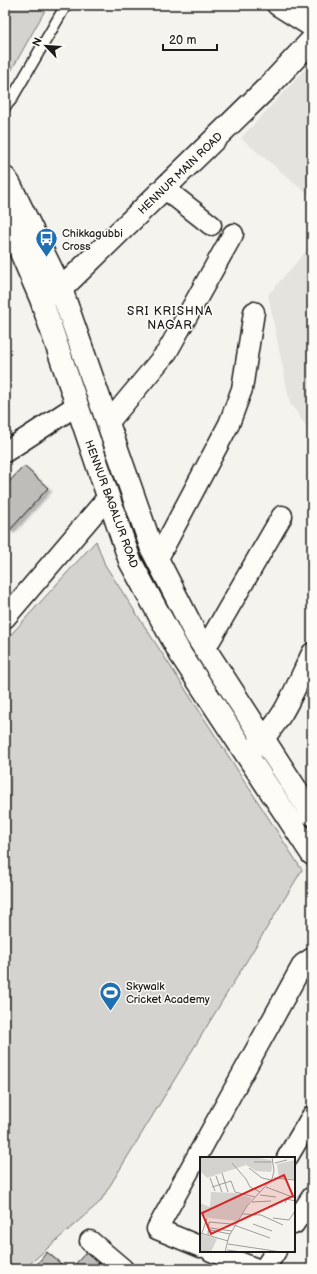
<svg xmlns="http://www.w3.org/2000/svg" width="317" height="1274" viewBox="0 0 317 1274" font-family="'Balsamiq Sans',sans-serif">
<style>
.built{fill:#e4e3de}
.green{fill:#d4d3cf;stroke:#787876}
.building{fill:#bebdba;stroke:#1c1c1c;filter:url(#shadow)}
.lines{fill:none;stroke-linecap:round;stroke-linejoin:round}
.service-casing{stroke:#1c1c1c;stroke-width:13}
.minor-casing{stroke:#1c1c1c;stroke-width:23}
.secondary-casing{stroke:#1c1c1c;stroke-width:25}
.primary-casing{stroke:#1c1c1c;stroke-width:25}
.service{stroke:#fdfcf7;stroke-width:10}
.minor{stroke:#fdfcf7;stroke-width:20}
.secondary{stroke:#fdfcf7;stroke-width:22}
.primary{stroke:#fdfcf7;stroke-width:22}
.labels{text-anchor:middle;stroke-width:3;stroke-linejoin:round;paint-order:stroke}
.street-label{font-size:11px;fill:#1c1c1c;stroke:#fdfcf7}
.poi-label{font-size:11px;fill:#1c1c1c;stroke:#fdfcf7;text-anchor:start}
.neighbourhood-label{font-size:12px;letter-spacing:1px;fill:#1c1c1c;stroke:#fdfcf7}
.inset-road{fill:none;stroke:#9e9d9a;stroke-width:1}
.view{fill:#d62828;fill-opacity:0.15;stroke:#d62828;stroke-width:2}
.inset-edge{fill:none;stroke:#1c1c1c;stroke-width:2}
</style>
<defs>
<filter id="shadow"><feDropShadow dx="3.5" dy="3.5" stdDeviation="1" flood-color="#0004"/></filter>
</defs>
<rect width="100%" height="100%" fill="#f4f3ee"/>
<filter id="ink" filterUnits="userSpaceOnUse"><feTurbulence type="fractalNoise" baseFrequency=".025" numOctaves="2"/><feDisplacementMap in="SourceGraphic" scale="8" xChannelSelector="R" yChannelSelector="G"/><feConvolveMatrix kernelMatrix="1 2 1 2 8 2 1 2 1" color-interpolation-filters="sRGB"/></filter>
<g filter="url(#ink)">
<path class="built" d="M 312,62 L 312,198 L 241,138 Z
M 312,244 L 312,434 L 290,403 L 268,295 Z"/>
<path class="green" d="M 5,5 L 48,5 L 11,71 L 5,68 Z
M 96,541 L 105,565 L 302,870 L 100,1202 L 24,1269 L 5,1269 L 5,641 Z"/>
<path class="building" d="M 24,466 L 48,488 L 10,530 L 5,525 L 5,486 Z
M 90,1248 L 108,1263 L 103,1269 L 71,1269 Z
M 47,1252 L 67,1269 L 33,1269 Z"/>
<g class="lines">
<defs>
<path id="service" d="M 5,107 L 11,100 L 66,5"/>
<path id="minor" d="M 277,5 L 312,27
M 164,188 L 211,225
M 108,423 L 167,352 L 233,234
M 5,452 L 77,405
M 157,560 L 229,424 L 242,389 L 254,312
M 5,618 L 108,497
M 205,649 L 282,516
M 253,749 C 284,721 294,690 312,653
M 287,1158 L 312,1116
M 294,1224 L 312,1197
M 90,1241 L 123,1269
M 201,1247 L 157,1229 L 303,964 L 312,958
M 211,1251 L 257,1269
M 264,1269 L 276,1251"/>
<path id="secondary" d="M 44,298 L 61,289 L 270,85 L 312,40"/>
<path id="primary" d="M 5,178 L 10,185 L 61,289 L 152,549 L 196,635 L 312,814
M 5,215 L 41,299 L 130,561 L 181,655 L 312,854"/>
</defs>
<use href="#service" class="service-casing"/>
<use href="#minor" class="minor-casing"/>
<use href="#secondary" class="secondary-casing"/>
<use href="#primary" class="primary-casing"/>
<use href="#service" class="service"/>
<use href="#minor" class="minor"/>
<use href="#secondary" class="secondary"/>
<use href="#primary" class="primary"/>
</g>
</g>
<defs>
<symbol id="bus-pin" viewBox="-11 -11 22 30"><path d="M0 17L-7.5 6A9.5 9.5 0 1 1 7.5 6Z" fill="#1f6fb2" stroke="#fdfcf7"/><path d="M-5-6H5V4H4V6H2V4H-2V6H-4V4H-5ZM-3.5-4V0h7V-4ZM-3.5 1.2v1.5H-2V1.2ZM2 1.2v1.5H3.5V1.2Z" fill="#fff"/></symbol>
<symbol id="stadium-pin" viewBox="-11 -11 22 30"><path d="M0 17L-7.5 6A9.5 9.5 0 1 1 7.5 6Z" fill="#1f6fb2" stroke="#fdfcf7"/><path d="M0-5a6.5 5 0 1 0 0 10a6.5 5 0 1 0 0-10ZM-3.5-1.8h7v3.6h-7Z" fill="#fff"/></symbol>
</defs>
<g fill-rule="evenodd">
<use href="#bus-pin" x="34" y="226" width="25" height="34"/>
<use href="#stadium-pin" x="98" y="980" width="25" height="34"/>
</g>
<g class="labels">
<g class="street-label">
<text transform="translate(180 173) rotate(-44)" y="4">HENNUR MAIN ROAD</text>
<text transform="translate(112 504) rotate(70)" y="4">HENNUR BAGALUR ROAD</text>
</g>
<g class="poi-label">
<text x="62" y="237">Chikkagubbi<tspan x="62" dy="13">Cross</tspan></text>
<text x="126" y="990">Skywalk<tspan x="126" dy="13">Cricket Academy</tspan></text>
</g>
<g class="neighbourhood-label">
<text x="170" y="315">SRI KRISHNA<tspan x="170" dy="14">NAGAR</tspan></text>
</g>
</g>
<g transform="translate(200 1157)">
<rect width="95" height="95" fill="#f4f3ee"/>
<path d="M 0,0 L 53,0 L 71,3 L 72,11 L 71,15 L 56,14 L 46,8 L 7,21 L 0,14 ZM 95,3 L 95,22 L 79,21 L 77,7 ZM 11,35 L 36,36 L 52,41 L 37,64 L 9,61 L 0,57 L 0,46 L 10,50 ZM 0,77 L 17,82 L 11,95 L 0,95 Z" fill="#d4d3cf"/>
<path class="inset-road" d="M 54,5 L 73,5M 32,6 L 46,22 L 50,30 L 60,35M 75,6 L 87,3M 49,11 L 62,21 L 71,23M 22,16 L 28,35M 16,19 L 22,35M 10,21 L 15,34M 74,21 L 95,23M 12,30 L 31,24 L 35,35 L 55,40M 66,30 L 95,41M 60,38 L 76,40M 52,45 L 71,44M 85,46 L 87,42 L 95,44M 43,57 L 61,58 L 83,68M 73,61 L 89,63 L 95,54M 53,67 L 72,74M 10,71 L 32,74M 10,73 L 30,77M 0,76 L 28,84M 2,76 L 7,61M 8,78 L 9,65 L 31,67 L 70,81M 28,87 L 81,95M 27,93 L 42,95M 25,95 L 29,79 L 47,49 L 72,22 L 74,14 L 72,0"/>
<path class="view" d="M 84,18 L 93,39 L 11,77 L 2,56 Z"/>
<rect width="95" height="95" class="inset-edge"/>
</g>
<rect width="317" height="1274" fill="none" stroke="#fdfcf7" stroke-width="20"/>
<rect x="10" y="10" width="297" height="1254" fill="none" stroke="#1c1c1c" stroke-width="1.5" filter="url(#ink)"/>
<g transform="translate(46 46) rotate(295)" stroke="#fdfcf7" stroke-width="3" paint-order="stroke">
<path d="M0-3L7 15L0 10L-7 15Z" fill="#1c1c1c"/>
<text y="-6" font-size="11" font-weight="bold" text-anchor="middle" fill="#1c1c1c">N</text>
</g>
<path d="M163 44v6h54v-6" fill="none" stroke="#1c1c1c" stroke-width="2"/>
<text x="169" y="44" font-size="12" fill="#1c1c1c" stroke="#fdfcf7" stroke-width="3" paint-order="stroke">20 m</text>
</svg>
